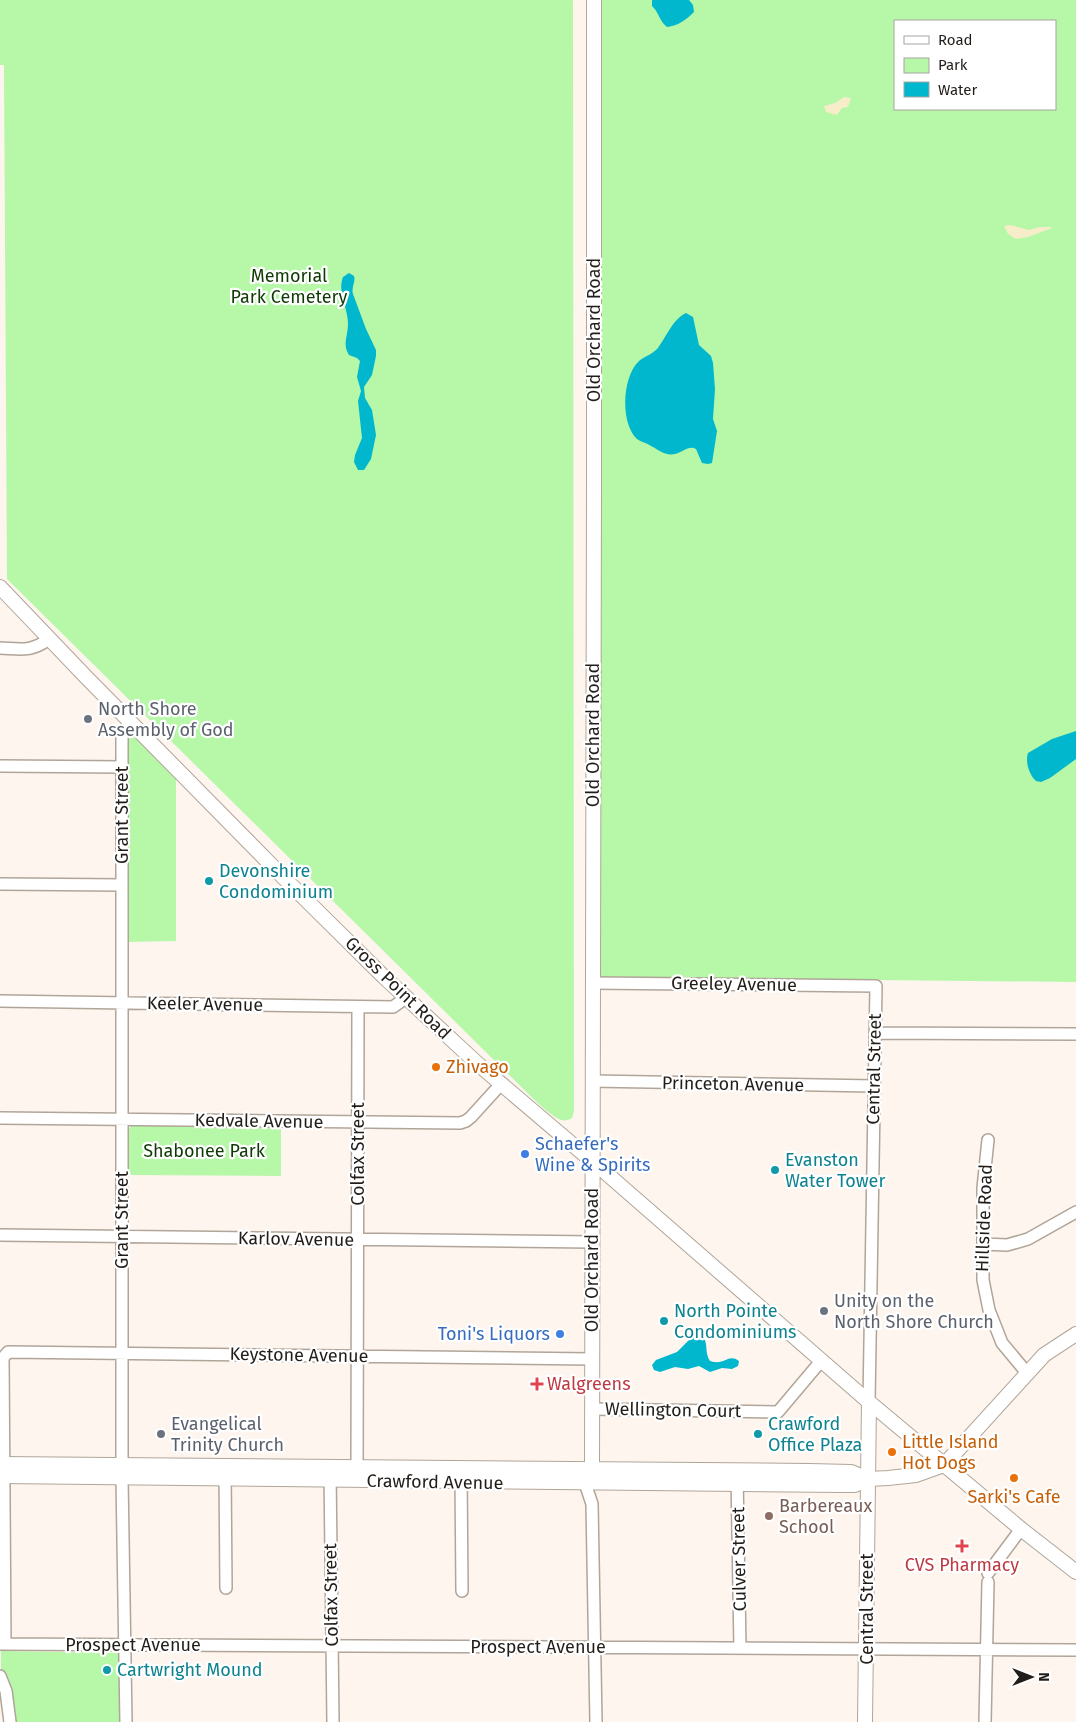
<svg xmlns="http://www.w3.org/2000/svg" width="1076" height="1722" viewBox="0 0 1076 1722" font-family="'Fira Sans',sans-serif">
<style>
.green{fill:#b6f7a8;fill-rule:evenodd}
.sand{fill:#f7edc8}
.water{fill:#00b7ce}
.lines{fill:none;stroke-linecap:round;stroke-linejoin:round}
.minor-casing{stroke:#b1a599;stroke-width:14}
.major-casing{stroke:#b1a599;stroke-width:16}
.minor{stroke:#fff;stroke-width:11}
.major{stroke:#fff;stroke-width:14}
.worship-dot{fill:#6b7280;stroke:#fff;stroke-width:2}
.culture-dot{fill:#0f9aa8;stroke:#fff;stroke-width:2}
.food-dot{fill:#e8710a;stroke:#fff;stroke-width:2}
.shop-dot{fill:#3f7fe0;stroke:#fff;stroke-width:2}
.health-dot{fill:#e0444e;stroke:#fff;stroke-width:2}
.education-dot{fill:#8d6e63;stroke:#fff;stroke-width:2}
.labels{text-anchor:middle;stroke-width:4.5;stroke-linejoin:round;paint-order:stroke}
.park-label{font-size:18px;fill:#0f3a05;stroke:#fff}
.street-label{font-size:18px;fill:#221d19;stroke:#fff}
.worship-label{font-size:18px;fill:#5b616d;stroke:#fff;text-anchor:start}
.culture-label{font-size:18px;fill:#0d838f;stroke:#fff;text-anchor:start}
.food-label{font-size:18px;fill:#c56008;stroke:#fff;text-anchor:start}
.shop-label{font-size:18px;fill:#366cbe;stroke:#fff;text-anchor:start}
.health-label{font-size:18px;fill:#be3a42;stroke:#fff;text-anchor:start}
.education-label{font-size:18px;fill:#785e54;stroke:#fff;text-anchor:start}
</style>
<rect width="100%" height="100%" fill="#fdf5ee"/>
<path class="green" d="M 0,0 L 573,0 L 574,1111 L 572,1118 C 569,1120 565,1121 561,1120 C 548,1116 514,1079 503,1069 L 7,579 L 4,65 L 0,65 Z
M 601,0 L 1076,0 L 1076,982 L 599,977 ZM 895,21 L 1055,21 L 1055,109 L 895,109 Z
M 129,731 L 134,732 L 176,774 L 176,941 L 126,942 L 127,734 Z
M 131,1126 L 281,1126 L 281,1176 L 131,1175 L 128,1169 L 128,1131 Z
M 1,1651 L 119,1653 L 120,1722 L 13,1722 L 1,1674 Z"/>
<path class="sand" d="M 844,97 L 851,98 L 848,107 L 842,108 L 837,115 L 826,112 L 824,106 L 835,103 Z
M 1010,225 L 1029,230 L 1040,227 L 1052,227 L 1052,228 L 1028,237 L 1016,239 L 1008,234 L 1004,226 Z"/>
<path class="water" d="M 652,0 L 689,0 L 693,5 L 694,12 C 687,19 678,26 667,27 C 659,21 659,12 652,6 Z
M 349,273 L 354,276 C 356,282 351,287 353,294 L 366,329 L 376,350 L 376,356 L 372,375 L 364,387 L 365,398 L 372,410 L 376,435 L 371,459 L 364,470 L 358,470 L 354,462 L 355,455 L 362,438 L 358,401 L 361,391 L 357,377 L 360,361 L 357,358 L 349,355 C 342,344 348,336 348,324 C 348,307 337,293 343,277 Z
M 686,313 L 693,317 L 699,345 L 711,356 L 713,363 L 715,389 L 713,419 L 717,431 L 712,463 L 708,464 L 702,463 L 696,449 C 688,445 684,452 675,454 C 665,456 659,450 651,446 C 647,443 641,442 637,439 C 620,423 622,377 639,361 C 645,356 653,354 658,348 C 666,337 673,319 686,313 Z
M 1076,731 L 1076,759 L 1050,778 L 1041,782 L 1036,781 C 1029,775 1025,761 1028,753 L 1052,739 Z
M 695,1334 L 702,1335 C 709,1343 704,1352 710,1361 C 725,1366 728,1353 739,1361 L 738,1366 L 732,1369 L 722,1368 L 710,1372 L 699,1366 L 688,1369 L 675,1367 L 660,1372 L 654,1370 L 652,1365 L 656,1360 L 677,1352 Z"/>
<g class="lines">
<defs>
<path id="minor" d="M 0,648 C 22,649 31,652 49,639
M 0,766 L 122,767
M 0,884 L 122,885
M 593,983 L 876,986 L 869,1402
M 0,1001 L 393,1007 L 407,997
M 875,1033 L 1076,1034
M 592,1081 L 874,1086
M 0,1118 L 460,1123 L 466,1121 L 471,1117 L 501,1084
M 988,1140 L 983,1188 L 983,1280 L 989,1310 L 1002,1343 L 1027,1373
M 0,1235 L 592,1242
M 983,1244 L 1007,1245 L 1028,1239 L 1076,1212
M 592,1409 L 778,1412 L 821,1361
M 225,1470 L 226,1588
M 330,1471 L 333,1722
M 461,1473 L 462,1591
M 737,1475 L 740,1648
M 357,1476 L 358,1007
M 585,1483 L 592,1504 L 596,1722
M 988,1573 L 1021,1529
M 0,1644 L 1076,1650
M 5,1644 L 3,1358 L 8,1352 L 592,1359
M 0,1676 L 6,1691 L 10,1722
M 126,1722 L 122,1478 L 122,735 L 130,720
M 985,1722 L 988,1582"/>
<path id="major" d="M 0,587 L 86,677 L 289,883 L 384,977 L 479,1065 L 606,1173 L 869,1402 L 1021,1529 L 1076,1572
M 0,1464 L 809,1471 L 851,1472 L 868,1479 L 888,1478 L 916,1475 L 944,1465 L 1044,1355 L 1076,1334
M 0,1476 L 843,1485 L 855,1485 L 868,1479
M 585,1483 L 592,1470 L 594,485 L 594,0
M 865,1722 L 869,1402"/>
</defs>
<use href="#minor" class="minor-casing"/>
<use href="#major" class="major-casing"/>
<use href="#minor" class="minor"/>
<use href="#major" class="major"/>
</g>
<g class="worship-dot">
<circle cx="88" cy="719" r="5"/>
<circle cx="824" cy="1311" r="5"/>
<circle cx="161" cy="1434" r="5"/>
</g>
<g class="culture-dot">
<circle cx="209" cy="881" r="5"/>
<circle cx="775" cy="1170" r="5"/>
<circle cx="664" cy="1321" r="5"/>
<circle cx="758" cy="1434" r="5"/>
<circle cx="107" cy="1670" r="5"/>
</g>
<g class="food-dot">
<circle cx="436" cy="1067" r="5"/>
<circle cx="892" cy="1452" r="5"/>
<circle cx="1014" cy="1478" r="5"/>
</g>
<g class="shop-dot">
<circle cx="525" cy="1154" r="5"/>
<circle cx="560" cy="1334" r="5"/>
</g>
<g class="health-dot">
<path d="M534.5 1376.5h5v5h5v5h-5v5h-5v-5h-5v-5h5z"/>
<path d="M959.5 1538.5h5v5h5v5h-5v5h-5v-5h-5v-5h5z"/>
</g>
<circle class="education-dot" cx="769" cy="1516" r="5"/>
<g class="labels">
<g class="park-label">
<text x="289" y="282">Memorial<tspan x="289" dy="21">Park Cemetery</tspan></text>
<text x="204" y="1157">Shabonee Park</text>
</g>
<g class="street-label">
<text transform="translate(594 330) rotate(-90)" y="6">Old Orchard Road</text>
<text transform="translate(593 735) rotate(-90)" y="6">Old Orchard Road</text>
<text transform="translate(122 815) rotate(-90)" y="6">Grant Street</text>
<text transform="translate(734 984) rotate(1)" y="6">Greeley Avenue</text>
<text transform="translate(398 988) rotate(44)" y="6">Gross Point Road</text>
<text transform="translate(205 1004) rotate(1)" y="6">Keeler Avenue</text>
<text transform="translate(874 1069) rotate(-89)" y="6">Central Street</text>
<text transform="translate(733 1084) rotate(1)" y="6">Princeton Avenue</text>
<text transform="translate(259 1121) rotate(1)" y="6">Kedvale Avenue</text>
<text transform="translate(358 1154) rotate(-90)" y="6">Colfax Street</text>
<text transform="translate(984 1218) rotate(-88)" y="6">Hillside Road</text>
<text transform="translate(122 1220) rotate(-90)" y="6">Grant Street</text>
<text transform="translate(296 1239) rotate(1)" y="6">Karlov Avenue</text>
<text transform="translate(592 1260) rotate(-90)" y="6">Old Orchard Road</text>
<text transform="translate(299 1355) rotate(1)" y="6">Keystone Avenue</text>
<text transform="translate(673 1410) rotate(1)" y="6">Wellington Court</text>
<text transform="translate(435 1482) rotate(1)" y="6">Crawford Avenue</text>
<text transform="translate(739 1559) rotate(-91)" y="6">Culver Street</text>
<text transform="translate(331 1595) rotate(-91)" y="6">Colfax Street</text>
<text transform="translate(867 1609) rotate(-90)" y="6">Central Street</text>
<text x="133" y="1651">Prospect Avenue</text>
<text x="538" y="1653">Prospect Avenue</text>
</g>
<g class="worship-label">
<text x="98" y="715">North Shore<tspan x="98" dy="21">Assembly of God</tspan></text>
<text x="834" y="1307">Unity on the<tspan x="834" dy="21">North Shore Church</tspan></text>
<text x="171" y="1430">Evangelical<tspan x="171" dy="21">Trinity Church</tspan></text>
</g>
<g class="culture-label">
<text x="219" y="877">Devonshire<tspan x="219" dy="21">Condominium</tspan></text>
<text x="785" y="1166">Evanston<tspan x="785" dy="21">Water Tower</tspan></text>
<text x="674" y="1317">North Pointe<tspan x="674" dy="21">Condominiums</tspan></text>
<text x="768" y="1430">Crawford<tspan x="768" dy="21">Office Plaza</tspan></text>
<text x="117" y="1676">Cartwright Mound</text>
</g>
<g class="food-label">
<text x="446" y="1073">Zhivago</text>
<text x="902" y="1448">Little Island<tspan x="902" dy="21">Hot Dogs</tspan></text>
<text x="1014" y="1503" text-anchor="middle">Sarki's Cafe</text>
</g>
<g class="shop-label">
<text x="535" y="1150">Schaefer's<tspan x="535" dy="21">Wine &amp; Spirits</tspan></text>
<text x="550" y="1340" text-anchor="end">Toni's Liquors</text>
</g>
<g class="health-label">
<text x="547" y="1390">Walgreens</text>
<text x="962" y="1571" text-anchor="middle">CVS Pharmacy</text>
</g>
<g class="education-label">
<text x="779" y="1512">Barbereaux<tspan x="779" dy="21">School</tspan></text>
</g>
</g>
<rect x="894" y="20" width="162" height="90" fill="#ffffff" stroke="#a7a5a3"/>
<rect x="904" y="36" width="25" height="8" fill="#ffffff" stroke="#a7a5a3"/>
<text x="938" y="45" font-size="15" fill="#221d19">Road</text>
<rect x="904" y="58" width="25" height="15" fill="#b6f7a8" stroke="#a7a5a3"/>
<text x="938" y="70" font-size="15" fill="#221d19">Park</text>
<rect x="904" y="82" width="25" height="15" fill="#00b7ce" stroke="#a7a5a3"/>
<text x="938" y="95" font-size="15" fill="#221d19">Water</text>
<g transform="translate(1031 1677) rotate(90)" stroke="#ffffff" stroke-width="4" paint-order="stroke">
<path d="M0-4L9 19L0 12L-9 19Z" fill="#221d19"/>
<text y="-8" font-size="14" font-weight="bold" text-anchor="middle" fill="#221d19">N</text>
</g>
</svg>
